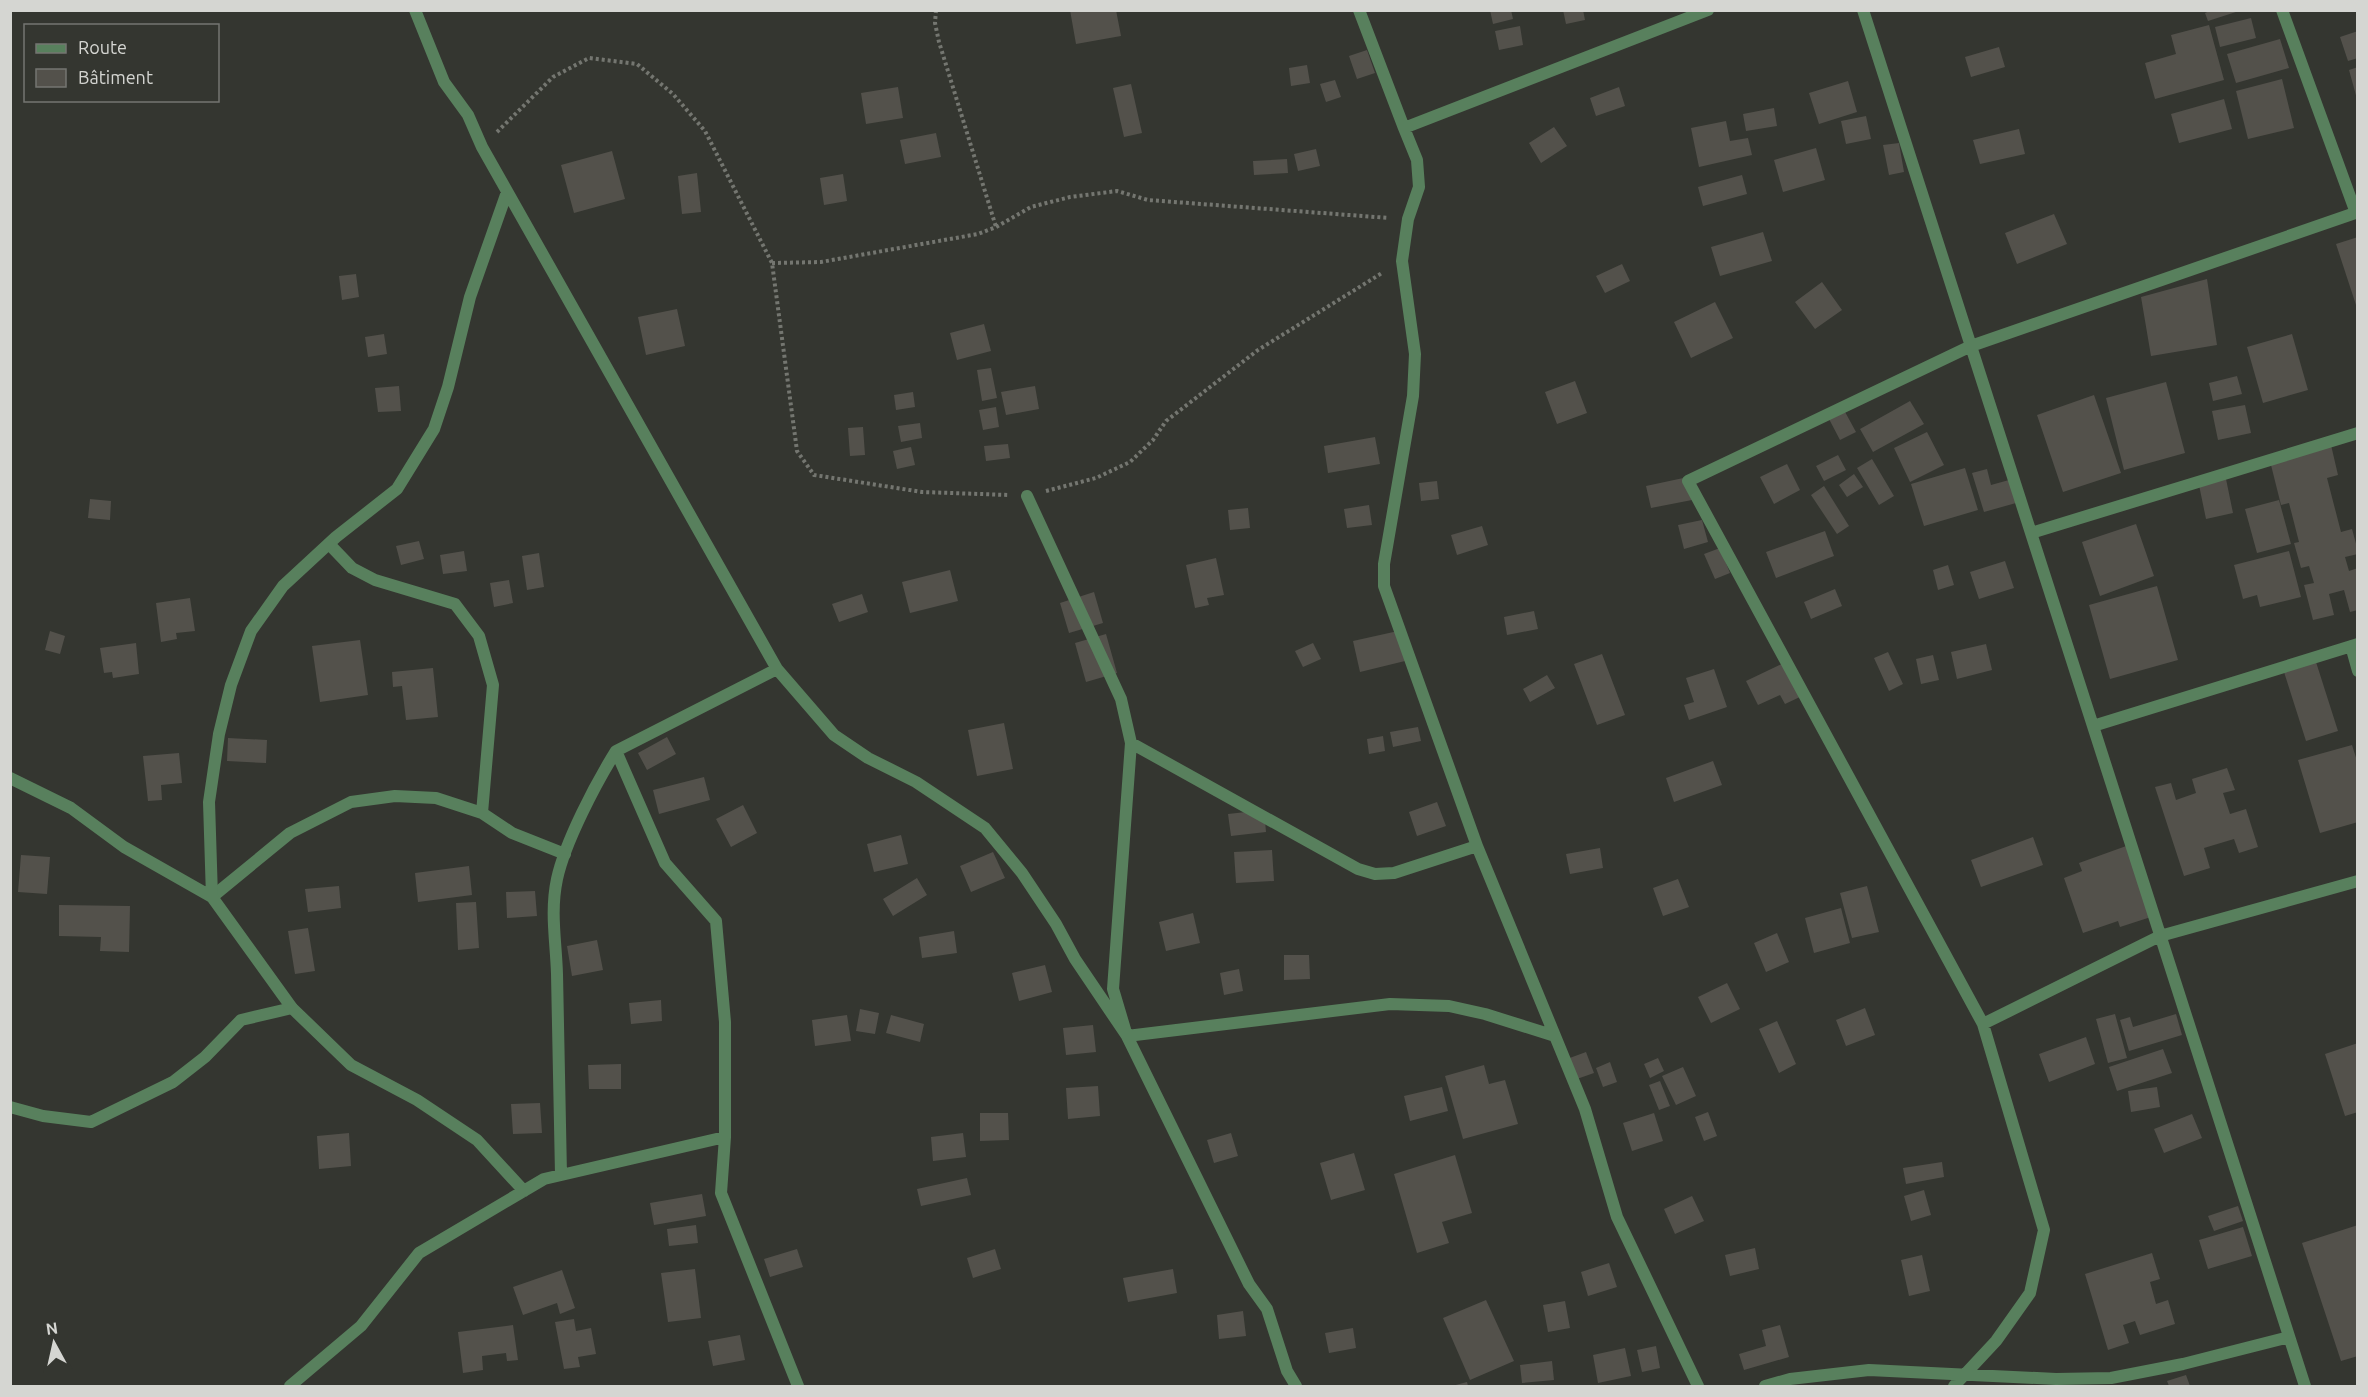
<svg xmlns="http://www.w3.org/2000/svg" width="2368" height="1397" viewBox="0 0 2368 1397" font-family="Ubuntu,sans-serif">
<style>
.building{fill:#53514b}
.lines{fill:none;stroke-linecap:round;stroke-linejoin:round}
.path{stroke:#747670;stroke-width:4;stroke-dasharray:3 3;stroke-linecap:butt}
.lane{stroke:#58805d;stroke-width:12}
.street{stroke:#58805d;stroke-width:12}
</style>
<rect width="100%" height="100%" fill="#343630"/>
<path class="building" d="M 1070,10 L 1116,10 L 1121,36 L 1076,44 Z
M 1490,10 L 1511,10 L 1513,19 L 1493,24 Z
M 1563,10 L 1583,10 L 1585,20 L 1566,24 Z
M 2212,10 L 2239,10 L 2239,11 L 2208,21 L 2205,13 Z
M 2251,18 L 2256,38 L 2220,47 L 2215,27 Z
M 2209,25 L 2224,80 L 2155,99 L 2145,63 L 2176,54 L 2171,35 Z
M 1520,26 L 1523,45 L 1499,50 L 1495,31 Z
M 2358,31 L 2358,58 L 2348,61 L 2340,37 Z
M 2280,39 L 2289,68 L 2236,83 L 2227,54 Z
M 1999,47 L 2005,67 L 1971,77 L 1965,57 Z
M 1367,50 L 1375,73 L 1357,79 L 1349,56 Z
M 1307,65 L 1310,83 L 1291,86 L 1289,68 Z
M 2358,67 L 2358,99 L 2357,99 L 2349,70 Z
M 2282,79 L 2294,128 L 2248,139 L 2236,91 Z
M 1335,80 L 1341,97 L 1326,102 L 1320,84 Z
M 1848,81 L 1857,112 L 1819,124 L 1809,93 Z
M 1131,84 L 1142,133 L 1124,137 L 1113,88 Z
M 898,87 L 903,118 L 866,124 L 861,93 Z
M 1619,87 L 1625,106 L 1596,116 L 1590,98 Z
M 2224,99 L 2232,129 L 2179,143 L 2171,114 Z
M 1774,108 L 1777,126 L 1746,131 L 1743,114 Z
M 1866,116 L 1871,139 L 1846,144 L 1841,121 Z
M 1726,121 L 1730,141 L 1748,138 L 1752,155 L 1699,167 L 1691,128 Z
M 1554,127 L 1567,146 L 1541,163 L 1529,143 Z
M 2019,129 L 2025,154 L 1980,164 L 1973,140 Z
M 936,133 L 941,157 L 905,164 L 900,140 Z
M 1899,143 L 1904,172 L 1889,175 L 1883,145 Z
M 1816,148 L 1825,180 L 1783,192 L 1774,160 Z
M 1316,149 L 1320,166 L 1298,171 L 1294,154 Z
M 612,151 L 625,199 L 574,213 L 561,165 Z
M 1287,159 L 1288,173 L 1254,175 L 1253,161 Z
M 697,173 L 701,212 L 682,214 L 678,176 Z
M 843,174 L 847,201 L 824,205 L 820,178 Z
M 1742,175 L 1747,194 L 1703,206 L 1698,187 Z
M 2054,214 L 2067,244 L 2017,264 L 2005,233 Z
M 1763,232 L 1772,261 L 1720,276 L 1711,247 Z
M 2358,237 L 2358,308 L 2357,308 L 2336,244 Z
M 1622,264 L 1630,281 L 1605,293 L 1596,276 Z
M 356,274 L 359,297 L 342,300 L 339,276 Z
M 2207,279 L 2217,345 L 2151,356 L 2141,297 Z
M 1822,282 L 1842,310 L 1815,329 L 1795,302 Z
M 1715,302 L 1733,338 L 1691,358 L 1674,322 Z
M 677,309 L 685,346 L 646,355 L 638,317 Z
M 984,324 L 991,351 L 957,360 L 950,333 Z
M 384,334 L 387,354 L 368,357 L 365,337 Z
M 2292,334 L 2308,390 L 2263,403 L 2247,347 Z
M 991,368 L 997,398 L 982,401 L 977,370 Z
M 2237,376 L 2242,394 L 2213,401 L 2209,383 Z
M 1575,381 L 1587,413 L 1557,424 L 1545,392 Z
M 2166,382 L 2185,453 L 2124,470 L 2106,398 Z
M 399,386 L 401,411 L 378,412 L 375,388 Z
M 1035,386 L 1039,409 L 1006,415 L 1001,392 Z
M 913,392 L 915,407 L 896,410 L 894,395 Z
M 2094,395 L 2121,473 L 2063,492 L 2037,415 Z
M 1910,401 L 1924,424 L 1873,452 L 1860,429 Z
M 2245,405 L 2251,433 L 2218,440 L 2212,411 Z
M 996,407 L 999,427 L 983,430 L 979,410 Z
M 1844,410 L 1856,432 L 1840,440 L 1829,419 Z
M 920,423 L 922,438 L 901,442 L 898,426 Z
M 863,427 L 865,455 L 850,456 L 848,428 Z
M 1927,432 L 1944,465 L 1910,482 L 1894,448 Z
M 1375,437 L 1380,464 L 1328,473 L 1324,446 Z
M 1008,444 L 1010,458 L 986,461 L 984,446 Z
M 2331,445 L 2338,475 L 2327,478 L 2341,532 L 2352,529 L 2358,551 L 2358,554 L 2345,557 L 2349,571 L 2358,568 L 2358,610 L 2350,612 L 2344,590 L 2329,594 L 2334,615 L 2313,620 L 2304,585 L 2314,583 L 2309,566 L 2301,568 L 2294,543 L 2299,542 L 2289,503 L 2281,505 L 2270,461 Z
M 911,447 L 915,465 L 897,469 L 893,451 Z
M 1838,455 L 1846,470 L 1824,481 L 1816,466 Z
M 1872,459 L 1894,496 L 1879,505 L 1857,468 Z
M 1787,464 L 1800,490 L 1774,504 L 1760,477 Z
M 1965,468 L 1978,510 L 1924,526 L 1911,484 Z
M 1987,469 L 1991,485 L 2009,480 L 2016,503 L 1984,512 L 1972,473 Z
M 1854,474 L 1863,487 L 1847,497 L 1839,485 Z
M 1688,477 L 1692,500 L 1651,508 L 1646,486 Z
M 2226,479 L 2233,513 L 2206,519 L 2199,485 Z
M 1437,481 L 1439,499 L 1421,501 L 1419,483 Z
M 1824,486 L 1849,526 L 1837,534 L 1811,495 Z
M 90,499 L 111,501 L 110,520 L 88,518 Z
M 2279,500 L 2291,544 L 2257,553 L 2245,509 Z
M 1369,505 L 1372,525 L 1347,528 L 1344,509 Z
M 1248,508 L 1250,528 L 1230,530 L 1228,510 Z
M 1702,520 L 1708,542 L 1684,549 L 1678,525 Z
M 2136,524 L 2154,576 L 2100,596 L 2082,542 Z
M 1482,526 L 1488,545 L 1457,555 L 1451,535 Z
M 1825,531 L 1834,556 L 1776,578 L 1766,552 Z
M 419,541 L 424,559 L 401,565 L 396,546 Z
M 1720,548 L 1730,573 L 1715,579 L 1704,554 Z
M 464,551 L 467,571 L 443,574 L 440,555 Z
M 2289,551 L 2301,597 L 2260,607 L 2257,595 L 2243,599 L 2234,565 Z
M 539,553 L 544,587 L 527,590 L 522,556 Z
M 1216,558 L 1224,595 L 1207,598 L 1209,605 L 1195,608 L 1186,565 Z
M 2005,561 L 2014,588 L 1979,599 L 1970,572 Z
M 1948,565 L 1954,585 L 1938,590 L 1933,570 Z
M 950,570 L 958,601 L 910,613 L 902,582 Z
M 509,580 L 513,603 L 494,607 L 490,583 Z
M 2157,586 L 2178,660 L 2110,679 L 2089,605 Z
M 1835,589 L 1842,606 L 1811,619 L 1804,602 Z
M 1094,592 L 1103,623 L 1069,633 L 1060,603 Z
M 862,594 L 868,612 L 839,622 L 832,604 Z
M 190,598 L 195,631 L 176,633 L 177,639 L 161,642 L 156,603 Z
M 1534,611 L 1538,629 L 1507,635 L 1504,617 Z
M 50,631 L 65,636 L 60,654 L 45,650 Z
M 1398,631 L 1405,661 L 1360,672 L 1353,641 Z
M 1106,634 L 1117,673 L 1086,682 L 1075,643 Z
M 360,640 L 368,695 L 320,702 L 312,646 Z
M 136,643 L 139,674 L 113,678 L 112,672 L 104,673 L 100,648 Z
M 1313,643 L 1321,659 L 1303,667 L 1295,651 Z
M 1986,644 L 1992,670 L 1957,679 L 1951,652 Z
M 1888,652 L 1903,684 L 1889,691 L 1874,658 Z
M 1602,654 L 1625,715 L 1597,725 L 1574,664 Z
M 1933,655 L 1939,680 L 1921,684 L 1916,659 Z
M 1786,662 L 1802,696 L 1785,704 L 1780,695 L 1758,705 L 1746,681 Z
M 2316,662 L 2338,731 L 2306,741 L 2284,672 Z
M 433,668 L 438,717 L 406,720 L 402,686 L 393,687 L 392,672 Z
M 1714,669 L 1727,707 L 1689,720 L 1684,705 L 1694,702 L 1686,678 Z
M 1547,675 L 1555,688 L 1530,702 L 1523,689 Z
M 1004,723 L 1013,769 L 977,776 L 968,730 Z
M 1418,727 L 1421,741 L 1393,747 L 1390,732 Z
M 1383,736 L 1385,751 L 1369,754 L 1367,739 Z
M 667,737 L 676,754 L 647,770 L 638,753 Z
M 228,738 L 267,740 L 266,763 L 227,761 Z
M 2352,745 L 2358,764 L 2358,822 L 2320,833 L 2298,760 Z
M 179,753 L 182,783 L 161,785 L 162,800 L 148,801 L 143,756 Z
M 1713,761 L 1722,785 L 1674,802 L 1666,778 Z
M 2227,768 L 2235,790 L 2223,793 L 2230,814 L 2246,809 L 2258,847 L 2239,853 L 2234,839 L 2204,848 L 2210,868 L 2184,876 L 2155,787 L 2171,783 L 2176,800 L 2196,793 L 2192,779 Z
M 704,777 L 710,800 L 659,814 L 653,790 Z
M 1437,802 L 1446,826 L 1417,836 L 1409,812 Z
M 743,805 L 757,833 L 731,847 L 716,819 Z
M 1264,810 L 1266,832 L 1231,836 L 1228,814 Z
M 901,835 L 908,864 L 874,872 L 867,844 Z
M 2033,837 L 2043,865 L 1981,887 L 1971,860 Z
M 2129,845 L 2154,916 L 2120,927 L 2118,921 L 2083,933 L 2064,878 L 2082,871 L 2079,863 Z
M 1600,848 L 1603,868 L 1570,874 L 1566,854 Z
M 1272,850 L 1274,881 L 1236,883 L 1234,852 Z
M 993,852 L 1005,878 L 971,892 L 960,866 Z
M 21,855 L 50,857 L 47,894 L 18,892 Z
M 469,866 L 472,895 L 418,902 L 415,873 Z
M 917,878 L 927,895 L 893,916 L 883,899 Z
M 1678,879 L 1689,907 L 1663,916 L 1653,888 Z
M 339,886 L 341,908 L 308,912 L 305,889 Z
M 1867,886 L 1879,932 L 1852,938 L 1840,893 Z
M 535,891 L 537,916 L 507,918 L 506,892 Z
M 476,902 L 479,948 L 458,950 L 456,903 Z
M 59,905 L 130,906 L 129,952 L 100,951 L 101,937 L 59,936 Z
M 1841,908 L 1850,943 L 1814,953 L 1805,918 Z
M 1193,913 L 1200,943 L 1166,951 L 1159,922 Z
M 308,928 L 315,971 L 295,974 L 288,931 Z
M 954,931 L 957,953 L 922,958 L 919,937 Z
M 1777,933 L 1789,962 L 1766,972 L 1754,943 Z
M 597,940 L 603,970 L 572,976 L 567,946 Z
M 1284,955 L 1309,955 L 1310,979 L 1284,980 Z
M 1045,965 L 1052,992 L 1019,1001 L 1012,973 Z
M 1239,969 L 1243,991 L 1224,995 L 1220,973 Z
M 1727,983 L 1740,1009 L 1711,1023 L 1698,997 Z
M 661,1000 L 662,1021 L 631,1024 L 629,1003 Z
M 1865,1008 L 1875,1035 L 1846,1046 L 1836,1020 Z
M 860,1009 L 879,1013 L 875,1034 L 856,1031 Z
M 2115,1014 L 2127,1058 L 2108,1063 L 2096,1019 Z
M 2176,1014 L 2182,1035 L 2129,1051 L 2120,1020 L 2130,1017 L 2133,1027 Z
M 847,1015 L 851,1041 L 815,1046 L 812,1020 Z
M 891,1015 L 924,1024 L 920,1042 L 886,1033 Z
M 1777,1021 L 1796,1064 L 1779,1073 L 1759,1029 Z
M 1093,1025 L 1096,1052 L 1066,1055 L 1063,1028 Z
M 2086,1037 L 2095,1064 L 2049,1082 L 2039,1054 Z
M 2358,1043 L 2358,1112 L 2345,1116 L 2325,1054 Z
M 2163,1049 L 2172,1073 L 2117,1091 L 2109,1067 Z
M 1586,1052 L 1594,1073 L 1574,1080 L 1567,1059 Z
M 1658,1058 L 1664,1071 L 1650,1078 L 1644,1064 Z
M 1610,1062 L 1617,1082 L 1603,1087 L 1596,1068 Z
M 621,1064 L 621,1089 L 589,1089 L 588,1065 Z
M 1484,1065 L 1489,1084 L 1505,1080 L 1518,1124 L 1463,1139 L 1445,1076 Z
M 1683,1067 L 1696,1096 L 1676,1105 L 1662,1076 Z
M 1660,1081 L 1670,1106 L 1659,1110 L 1649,1085 Z
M 1098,1086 L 1100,1116 L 1068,1119 L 1066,1088 Z
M 1442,1087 L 1448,1111 L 1410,1121 L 1404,1096 Z
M 2157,1087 L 2160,1107 L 2131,1112 L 2128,1091 Z
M 540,1103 L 542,1133 L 513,1134 L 511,1104 Z
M 1708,1112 L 1717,1136 L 1704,1141 L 1695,1117 Z
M 980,1113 L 1008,1113 L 1009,1140 L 980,1141 Z
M 1654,1113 L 1663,1141 L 1632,1151 L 1623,1123 Z
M 2192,1114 L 2202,1138 L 2164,1153 L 2154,1129 Z
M 349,1133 L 351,1166 L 319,1169 L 317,1136 Z
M 963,1133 L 966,1157 L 933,1161 L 931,1137 Z
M 1231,1133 L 1238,1156 L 1214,1163 L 1207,1140 Z
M 1354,1153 L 1365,1190 L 1331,1200 L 1320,1163 Z
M 1455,1155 L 1472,1213 L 1442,1222 L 1449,1243 L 1417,1253 L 1394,1174 Z
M 1942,1162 L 1944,1177 L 1906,1184 L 1903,1168 Z
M 967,1178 L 971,1195 L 921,1206 L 917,1189 Z
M 1924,1190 L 1931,1215 L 1911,1221 L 1904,1196 Z
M 702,1194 L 706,1216 L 654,1225 L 650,1203 Z
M 1692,1196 L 1704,1221 L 1675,1234 L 1664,1209 Z
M 2238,1206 L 2243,1221 L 2214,1231 L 2208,1216 Z
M 696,1225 L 698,1243 L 669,1246 L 667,1229 Z
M 2358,1225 L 2358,1356 L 2341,1361 L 2302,1243 Z
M 2243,1227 L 2252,1256 L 2208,1269 L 2199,1240 Z
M 1755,1248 L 1759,1269 L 1730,1276 L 1725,1255 Z
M 797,1249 L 803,1267 L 770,1277 L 764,1259 Z
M 995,1249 L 1001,1269 L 973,1278 L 967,1258 Z
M 2152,1253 L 2160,1279 L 2150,1282 L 2156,1304 L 2168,1300 L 2175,1324 L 2140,1335 L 2135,1321 L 2123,1325 L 2129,1343 L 2108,1350 L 2085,1274 Z
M 1922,1255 L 1930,1291 L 1909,1296 L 1901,1260 Z
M 1609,1263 L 1617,1287 L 1588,1296 L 1581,1272 Z
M 695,1269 L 701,1318 L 668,1322 L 661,1273 Z
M 1173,1269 L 1177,1293 L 1128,1302 L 1123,1278 Z
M 562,1270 L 575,1308 L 560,1314 L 557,1303 L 523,1315 L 513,1287 Z
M 1486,1300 L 1514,1361 L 1470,1380 L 1443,1318 Z
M 1565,1301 L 1570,1328 L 1548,1332 L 1543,1305 Z
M 1243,1311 L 1246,1336 L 1219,1339 L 1217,1315 Z
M 574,1319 L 576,1331 L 591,1328 L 596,1354 L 578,1357 L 580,1367 L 564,1369 L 555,1322 Z
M 513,1325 L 518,1360 L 507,1361 L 506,1353 L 482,1356 L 483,1370 L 463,1373 L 458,1332 Z
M 1780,1325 L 1789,1357 L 1744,1370 L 1739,1354 L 1766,1346 L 1762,1330 Z
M 1353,1328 L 1356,1348 L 1329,1353 L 1325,1333 Z
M 740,1335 L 745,1360 L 713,1366 L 708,1341 Z
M 1656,1346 L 1660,1368 L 1642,1372 L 1637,1350 Z
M 1625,1348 L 1631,1376 L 1598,1383 L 1593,1355 Z
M 1552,1361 L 1554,1380 L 1522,1383 L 1520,1365 Z
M 2186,1375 L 2190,1386 L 2169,1386 L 2167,1381 Z
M 1467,1382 L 1468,1386 L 1452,1386 Z"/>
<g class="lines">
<path class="path" d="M 936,10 L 935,23 L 939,42 L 996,227
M 497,132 L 553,77 L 589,58 L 637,64 L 673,94 L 705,131 L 772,263 L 797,451 L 814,475 L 922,492 L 1009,495
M 772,263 L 821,262 L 978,234 L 996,227 L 1031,207 L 1070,197 L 1117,191 L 1148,200 L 1389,218
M 1046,491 L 1096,478 L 1130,462 L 1153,440 L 1166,421 L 1258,350 L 1382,273"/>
<path class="lane" d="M 329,544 L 352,568 L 375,580 L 455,604 L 479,636 L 493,685 L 482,813
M 212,897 L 290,833 L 351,802 L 395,796 L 436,798 L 482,813 L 512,833 L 565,854
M 10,1107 L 43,1116 L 91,1122 L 173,1082 L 205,1057 L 241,1020 L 292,1008"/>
<path class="street" d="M 415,10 L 444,82 L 468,115 L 482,147 L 777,669 L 616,751 L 665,863 L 716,921 L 725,1022 L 725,1137 L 721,1193 L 798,1386
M 1359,10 L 1404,128 L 1708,10
M 1863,10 L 2305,1386
M 2282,10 L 2356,213
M 1404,128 L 1417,160 L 1419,187 L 1408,219 L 1402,261 L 1415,354 L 1413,396 L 1384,564 L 1384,586 L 1477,846 L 1585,1109 L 1617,1217 L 1698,1386
M 1027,496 L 1121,699 L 1131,743 L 1113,989 L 1127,1036 L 1249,1284 L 1267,1309 L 1287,1371 L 1296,1386
M 2031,533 L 2358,433
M 2351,646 L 2358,671
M 777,669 L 834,735 L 868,758 L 916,782 L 985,828 L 1022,873 L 1056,924 L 1075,959 L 1127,1036 L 1390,1004 L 1449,1006 L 1485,1014 L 1555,1036
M 2093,726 L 2358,644
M 1131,743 L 1358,869 L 1375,874 L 1394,873 L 1477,846
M 10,778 L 71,808 L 124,847 L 212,897 L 292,1008 L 351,1065 L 417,1100 L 477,1140 L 524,1191
M 212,897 L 209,802 L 219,734 L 231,685 L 251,631 L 283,586 L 336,537 L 397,489 L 434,429 L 448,387 L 470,297 L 507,192
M 1983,1024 L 2160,936 L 2358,881
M 561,1175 C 560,1108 558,1041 557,974 C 556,941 550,912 557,879 C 565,842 596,783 616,751
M 290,1386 L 361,1326 L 419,1253 L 544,1179 L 725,1137
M 1765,1386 L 1790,1379 L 1869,1370 L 2056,1379 L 2111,1378 L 2183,1364 L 2289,1337
M 1954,1386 L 1996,1341 L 2030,1293 L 2044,1230 L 1983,1024 L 1688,481 L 1971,346 L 2358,212"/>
</g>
<rect width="2368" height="1397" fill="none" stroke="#d5d6d2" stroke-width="24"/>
<rect x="24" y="24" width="195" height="78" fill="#343630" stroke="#747671" stroke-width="1.5"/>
<rect x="36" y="44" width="30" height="9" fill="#58805d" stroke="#747671" stroke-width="1.5"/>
<text x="78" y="54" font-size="18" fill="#d5d6d2">Route</text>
<rect x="36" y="69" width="30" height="18" fill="#53514b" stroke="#747671" stroke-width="1.5"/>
<text x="78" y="84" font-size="18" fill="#d5d6d2">Bâtiment</text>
<g transform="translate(54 1343) rotate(352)" stroke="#343630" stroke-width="4.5" paint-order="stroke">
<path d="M0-4.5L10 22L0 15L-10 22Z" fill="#d5d6d2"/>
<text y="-9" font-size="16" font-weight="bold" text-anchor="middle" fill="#d5d6d2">N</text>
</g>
</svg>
